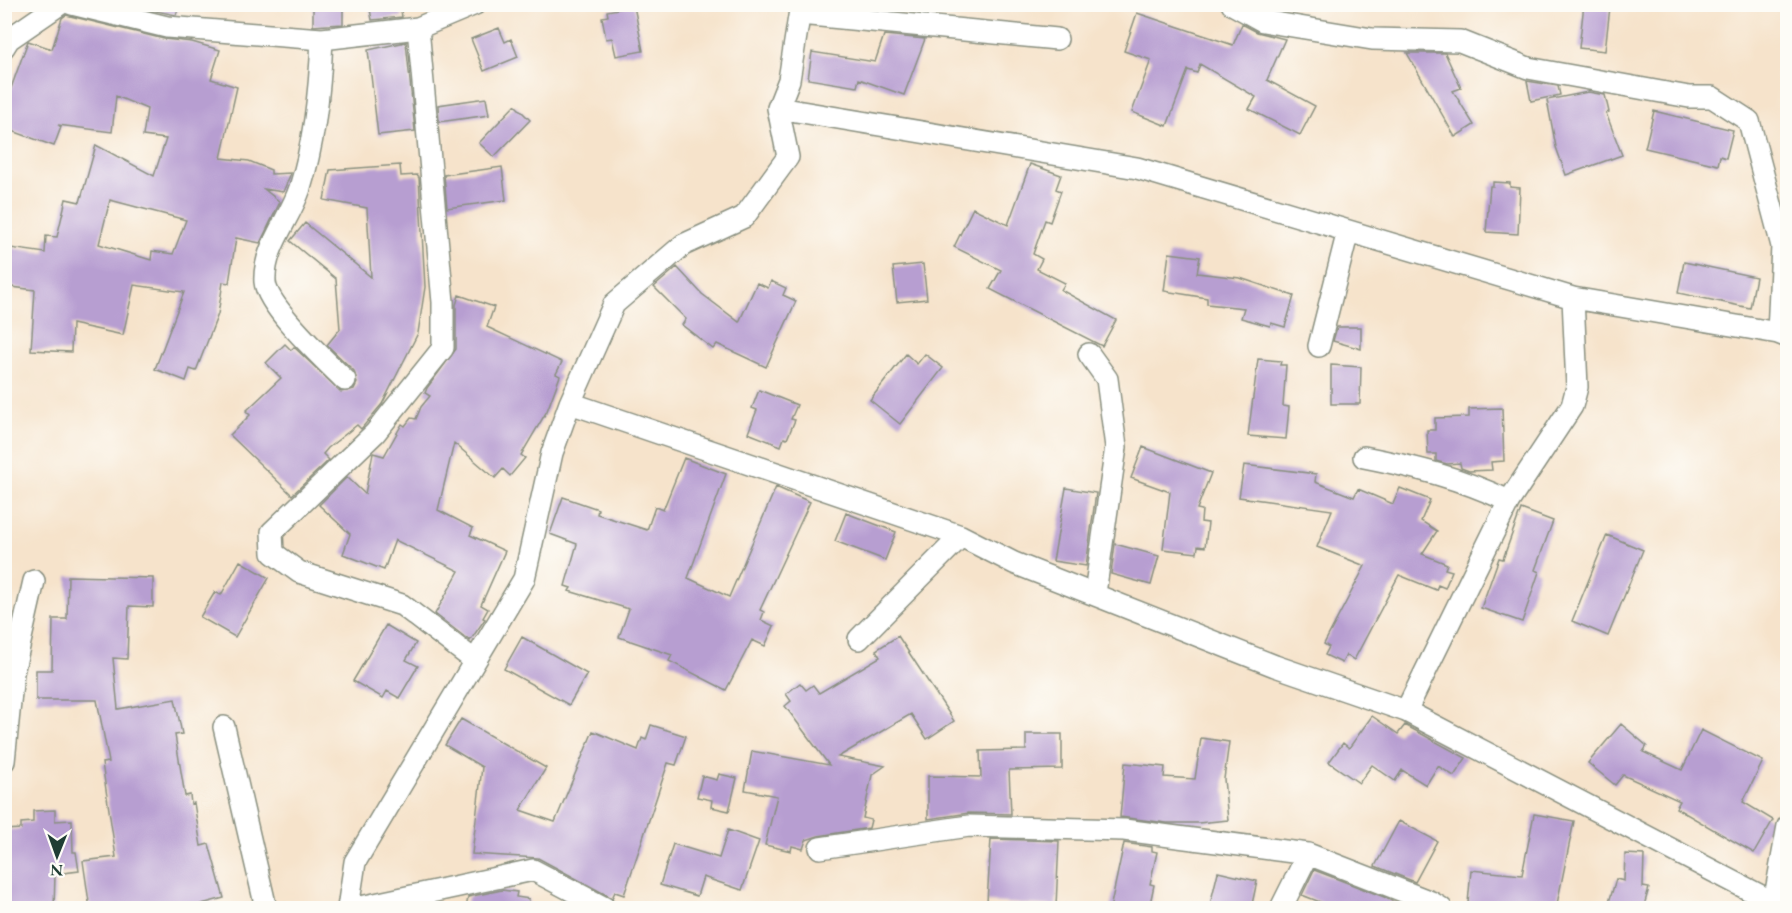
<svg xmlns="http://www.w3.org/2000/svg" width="1792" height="913" viewBox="0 0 1792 913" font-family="'EB Garamond',serif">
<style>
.building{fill:#b79ed1;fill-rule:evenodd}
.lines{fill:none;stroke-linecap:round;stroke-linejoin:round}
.minor-casing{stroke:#8a9080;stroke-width:24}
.minor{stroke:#fff;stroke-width:21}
</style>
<rect width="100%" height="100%" fill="#fdfcf7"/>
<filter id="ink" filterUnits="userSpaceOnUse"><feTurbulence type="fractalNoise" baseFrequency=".0167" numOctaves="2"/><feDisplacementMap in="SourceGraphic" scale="12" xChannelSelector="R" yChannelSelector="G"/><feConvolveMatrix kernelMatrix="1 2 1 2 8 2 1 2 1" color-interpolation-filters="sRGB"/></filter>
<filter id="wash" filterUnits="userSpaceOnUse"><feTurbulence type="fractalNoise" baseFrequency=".008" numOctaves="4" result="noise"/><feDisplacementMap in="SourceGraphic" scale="24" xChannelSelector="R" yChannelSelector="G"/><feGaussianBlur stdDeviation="1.35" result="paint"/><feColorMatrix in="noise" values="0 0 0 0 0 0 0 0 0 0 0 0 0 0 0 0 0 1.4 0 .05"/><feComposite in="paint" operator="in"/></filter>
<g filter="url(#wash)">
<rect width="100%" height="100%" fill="#f6e3cb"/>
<g id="blocks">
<path class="building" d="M 142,4 L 180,4 L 176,15 L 141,8 Z
M 343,4 L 343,24 L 313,26 L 313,5 Z
M 369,4 L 400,4 L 402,17 L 372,20 Z
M 1584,4 L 1610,7 L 1605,51 L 1579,48 Z
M 634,6 L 643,51 L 616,56 L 612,38 L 606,39 L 602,17 L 608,16 L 607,11 Z
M 1137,13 L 1233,45 L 1242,24 L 1257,32 L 1285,39 L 1267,80 L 1315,106 L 1300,135 L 1249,109 L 1256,97 L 1200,64 L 1197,73 L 1188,70 L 1167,126 L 1132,112 L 1151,60 L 1124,51 Z
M 66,15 L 164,39 L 192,42 L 220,50 L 211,79 L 237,87 L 221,158 L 249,161 L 271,170 L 271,174 L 291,173 L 283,192 L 264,189 L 280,202 L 260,243 L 236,238 L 229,283 L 223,282 L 218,314 L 196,371 L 190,369 L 186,381 L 155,369 L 184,292 L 134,285 L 123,335 L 72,324 L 71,352 L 31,350 L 35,290 L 4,286 L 4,247 L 45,253 L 46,236 L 57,237 L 66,199 L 80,202 L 96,145 L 154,176 L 166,139 L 143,136 L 147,109 L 116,96 L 112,132 L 58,125 L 61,127 L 54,146 L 4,128 L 4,86 L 11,88 L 28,41 L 52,49 L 62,18 ZM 110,200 L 186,220 L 173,254 L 152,251 L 151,260 L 99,244 Z
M 499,28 L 505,42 L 511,39 L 518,57 L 484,71 L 471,39 Z
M 884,35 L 925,39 L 904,95 L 859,79 L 857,87 L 808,79 L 812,52 L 875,62 Z
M 406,42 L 415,131 L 378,135 L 368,50 Z
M 1407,53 L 1445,53 L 1461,88 L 1453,91 L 1474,125 L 1455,137 Z
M 1527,81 L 1558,86 L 1560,95 L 1531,101 Z
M 1588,92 L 1605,95 L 1609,112 L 1606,113 L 1622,155 L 1566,175 L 1556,147 L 1547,100 Z
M 486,98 L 489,115 L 439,122 L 438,105 Z
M 515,105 L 530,120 L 494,157 L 479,143 Z
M 1654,111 L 1733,130 L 1726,158 L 1720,156 L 1718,165 L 1645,148 Z
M 1030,164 L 1061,175 L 1056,189 L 1061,191 L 1050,222 L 1045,220 L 1033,254 L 1042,259 L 1037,269 L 1065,283 L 1061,290 L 1116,320 L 1102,346 L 990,289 L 1001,270 L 954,247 L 973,208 L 1008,225 Z
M 400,165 L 401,176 L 417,175 L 419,178 L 425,287 L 418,333 L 382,404 L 361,429 L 357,425 L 328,448 L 323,454 L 329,460 L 292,495 L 230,435 L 250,415 L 246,411 L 281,378 L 266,363 L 285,344 L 291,350 L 294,347 L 341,392 L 354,389 L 357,383 L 354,371 L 327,345 L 340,329 L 336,279 L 290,241 L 305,223 L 371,277 L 367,208 L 324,200 L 330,170 Z
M 502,167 L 506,200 L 447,208 L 444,175 Z
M 1493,182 L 1510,183 L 1510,187 L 1520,188 L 1518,234 L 1486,232 L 1490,186 L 1493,186 Z
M 1169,253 L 1200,257 L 1197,273 L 1240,278 L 1294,296 L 1285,327 L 1271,323 L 1270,326 L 1241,318 L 1244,308 L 1207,304 L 1207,298 L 1164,291 Z
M 1684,262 L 1756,277 L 1750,308 L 1678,293 Z
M 923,264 L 927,299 L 897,302 L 893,267 Z
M 677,267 L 702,294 L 739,322 L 757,283 L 768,288 L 771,281 L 786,288 L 783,295 L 796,301 L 766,367 L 717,344 L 713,349 L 682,325 L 686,319 L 654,287 Z
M 459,295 L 494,307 L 487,327 L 562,362 L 556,374 L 560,376 L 547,411 L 521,455 L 525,458 L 510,476 L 503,469 L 495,478 L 454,443 L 438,510 L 473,528 L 470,535 L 505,551 L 481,605 L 488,609 L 483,618 L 485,619 L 470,641 L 435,614 L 459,571 L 395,540 L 384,570 L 343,554 L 350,534 L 319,505 L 347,477 L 365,494 L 373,453 L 384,456 L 402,424 L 405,426 L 411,418 L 416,419 L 421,407 L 430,396 L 425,393 L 427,388 L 456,349 L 456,305 Z
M 1337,327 L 1361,327 L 1361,349 L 1333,341 Z
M 906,354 L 917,364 L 925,354 L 943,368 L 900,424 L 870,400 Z
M 1258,359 L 1281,361 L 1280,365 L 1286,365 L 1283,406 L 1289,407 L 1286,439 L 1248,436 Z
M 1331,365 L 1361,367 L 1360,404 L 1331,404 Z
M 759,390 L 797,405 L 791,419 L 795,420 L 787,439 L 784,438 L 781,446 L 748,433 L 757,410 L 752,408 Z
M 1502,408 L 1504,461 L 1491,462 L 1492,470 L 1469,471 L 1461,468 L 1460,463 L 1447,464 L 1436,461 L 1436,454 L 1428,454 L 1427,430 L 1435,430 L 1435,418 L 1469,417 L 1469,409 Z
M 1143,447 L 1211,473 L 1197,509 L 1202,510 L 1201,522 L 1208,523 L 1205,547 L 1198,546 L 1197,553 L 1163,549 L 1170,492 L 1131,478 Z
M 684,458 L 726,474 L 688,578 L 729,597 L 776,487 L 810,502 L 760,610 L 764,612 L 761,620 L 774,626 L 765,646 L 752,640 L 726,690 L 669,661 L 672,655 L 619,637 L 629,609 L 569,591 L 571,588 L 565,586 L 577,544 L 550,534 L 563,497 L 598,509 L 597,514 L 647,530 L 655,507 L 663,510 Z
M 1244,465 L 1316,474 L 1315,482 L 1354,497 L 1358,489 L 1393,504 L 1400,488 L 1430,500 L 1421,521 L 1437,531 L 1422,554 L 1447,564 L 1445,569 L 1452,571 L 1445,588 L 1438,585 L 1436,590 L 1399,575 L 1354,660 L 1346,655 L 1342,663 L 1325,655 L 1329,647 L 1324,644 L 1365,566 L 1317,547 L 1332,510 L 1239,497 Z
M 1066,488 L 1096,493 L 1086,566 L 1053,561 Z
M 1521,509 L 1553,521 L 1535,570 L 1539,572 L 1522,622 L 1481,608 L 1499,558 L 1503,559 Z
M 846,513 L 896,532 L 885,560 L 835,541 Z
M 1607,535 L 1643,550 L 1608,636 L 1572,621 Z
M 1115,544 L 1159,556 L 1151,585 L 1111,574 Z
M 240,561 L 269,578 L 235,637 L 200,617 L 215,592 L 221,595 Z
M 68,576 L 153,578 L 153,607 L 129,606 L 127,659 L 113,658 L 118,709 L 175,699 L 182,734 L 175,735 L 185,796 L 190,795 L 191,804 L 194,803 L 201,846 L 209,844 L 224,898 L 183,909 L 90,909 L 83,861 L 116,857 L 102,763 L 109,762 L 97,700 L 36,700 L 36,670 L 52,670 L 53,619 L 67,619 Z
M 386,625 L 416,643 L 406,660 L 418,666 L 399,698 L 387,691 L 383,698 L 353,681 Z
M 898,636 L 954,721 L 927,739 L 911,714 L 838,757 L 885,766 L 872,775 L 863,818 L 871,820 L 869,828 L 818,836 L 806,840 L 803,849 L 792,846 L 791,851 L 765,845 L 777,796 L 745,790 L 752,751 L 829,765 L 785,706 L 791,701 L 786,694 L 800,683 L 806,690 L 813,685 L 819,693 L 880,657 L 876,650 Z
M 522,637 L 587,674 L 569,705 L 504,669 Z
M 1372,716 L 1398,734 L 1405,725 L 1466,758 L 1454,776 L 1438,766 L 1426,785 L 1402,770 L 1395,781 L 1372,765 L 1359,783 L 1329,762 L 1343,743 L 1349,748 Z
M 461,719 L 546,768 L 520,810 L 555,822 L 593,731 L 638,750 L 642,738 L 646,740 L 651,725 L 686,736 L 676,765 L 668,763 L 624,895 L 615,892 L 612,898 L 538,858 L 472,854 L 482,767 L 445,745 Z
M 1621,724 L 1647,746 L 1643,752 L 1682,770 L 1701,730 L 1763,761 L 1743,802 L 1773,820 L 1754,853 L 1676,808 L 1680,801 L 1623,775 L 1615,785 L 1588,763 Z
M 1026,734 L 1062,734 L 1062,769 L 1009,770 L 1011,814 L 969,813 L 928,819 L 928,776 L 981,777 L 980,751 L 1026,750 Z
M 1201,738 L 1229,742 L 1224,779 L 1228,820 L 1198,823 L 1167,823 L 1120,817 L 1125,763 L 1165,767 L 1164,777 L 1195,779 Z
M 719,774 L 737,778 L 729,811 L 711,807 L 712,800 L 697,797 L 702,776 L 717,780 Z
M 55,810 L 55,821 L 72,820 L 73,852 L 76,852 L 79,871 L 55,874 L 54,909 L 4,909 L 4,830 L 21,829 L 21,823 L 33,822 L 33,811 Z
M 1534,814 L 1574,821 L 1556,909 L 1515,909 L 1468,903 L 1471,870 L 1522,875 Z
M 1399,821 L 1437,841 L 1415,882 L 1375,866 Z
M 728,830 L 759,841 L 742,890 L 703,877 L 697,896 L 660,885 L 673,844 L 719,858 Z
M 991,839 L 1059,841 L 1056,906 L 987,902 Z
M 1124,843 L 1152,847 L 1152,851 L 1157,852 L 1150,884 L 1154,885 L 1150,904 L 1146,904 L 1145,909 L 1110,909 Z
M 1625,854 L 1644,855 L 1643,887 L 1649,888 L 1643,909 L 1607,909 L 1616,879 L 1624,881 Z
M 1314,870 L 1384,897 L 1407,909 L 1338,909 L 1302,895 Z
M 1218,872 L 1257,881 L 1251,909 L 1209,909 Z
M 502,890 L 517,892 L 516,897 L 529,899 L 528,909 L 466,909 L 468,897 Z"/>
</g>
</g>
<g filter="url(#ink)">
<use href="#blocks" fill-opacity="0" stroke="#8a9080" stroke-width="1.5"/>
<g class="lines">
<defs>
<path id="minor" d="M 72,4 L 167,27 L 322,39 L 418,28 L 475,4
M 1232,4 L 1263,21 L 1372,39 L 1460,41 L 1528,68 L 1689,97 L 1712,97 L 1749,121 L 1782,246 L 1778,333
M 800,14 L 1057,39
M 418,28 L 443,302 L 443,348 L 375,433 L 272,532 L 273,553 L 299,572 L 402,605 L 474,660
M 322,39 C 320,89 315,140 300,188 C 290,219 263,248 265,282 C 267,307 326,361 345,380
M 4,47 L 9,39 L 60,4
M 778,108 L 1137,168 L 1573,298 L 1778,333 L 1788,337
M 1319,346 L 1348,231
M 1089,354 L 1107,379 L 1116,447 L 1095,593
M 570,403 L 961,536 L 1014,563 L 1275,666 L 1406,711 L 1784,908
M 1364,457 C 1419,468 1457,477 1509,501
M 859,639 L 961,536
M 1406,711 L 1509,501 L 1572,406 L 1577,387 L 1573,298
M 224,727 L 266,908
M 4,761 L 13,673 L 34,581
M 820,848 L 969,826 L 1124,830 L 1308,854 L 1431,902 L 1441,908
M 348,908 L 355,862 L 524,579 L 552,453 L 570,403 L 614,304 L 683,245 L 744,217 L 788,157 L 778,108 L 789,80 L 801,4
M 356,908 L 533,870 L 605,908
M 1281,908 L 1308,854
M 1773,908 L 1788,826"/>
</defs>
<use href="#minor" class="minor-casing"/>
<use href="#minor" class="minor"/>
</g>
</g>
<rect width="1792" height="913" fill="none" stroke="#fdfcf7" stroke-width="24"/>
<g transform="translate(57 856) rotate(181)" stroke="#fdfcf7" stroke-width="4.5" paint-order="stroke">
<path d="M0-4.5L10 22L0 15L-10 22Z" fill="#1f3d34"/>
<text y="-9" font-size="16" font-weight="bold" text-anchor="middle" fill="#1f3d34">N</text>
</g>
</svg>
